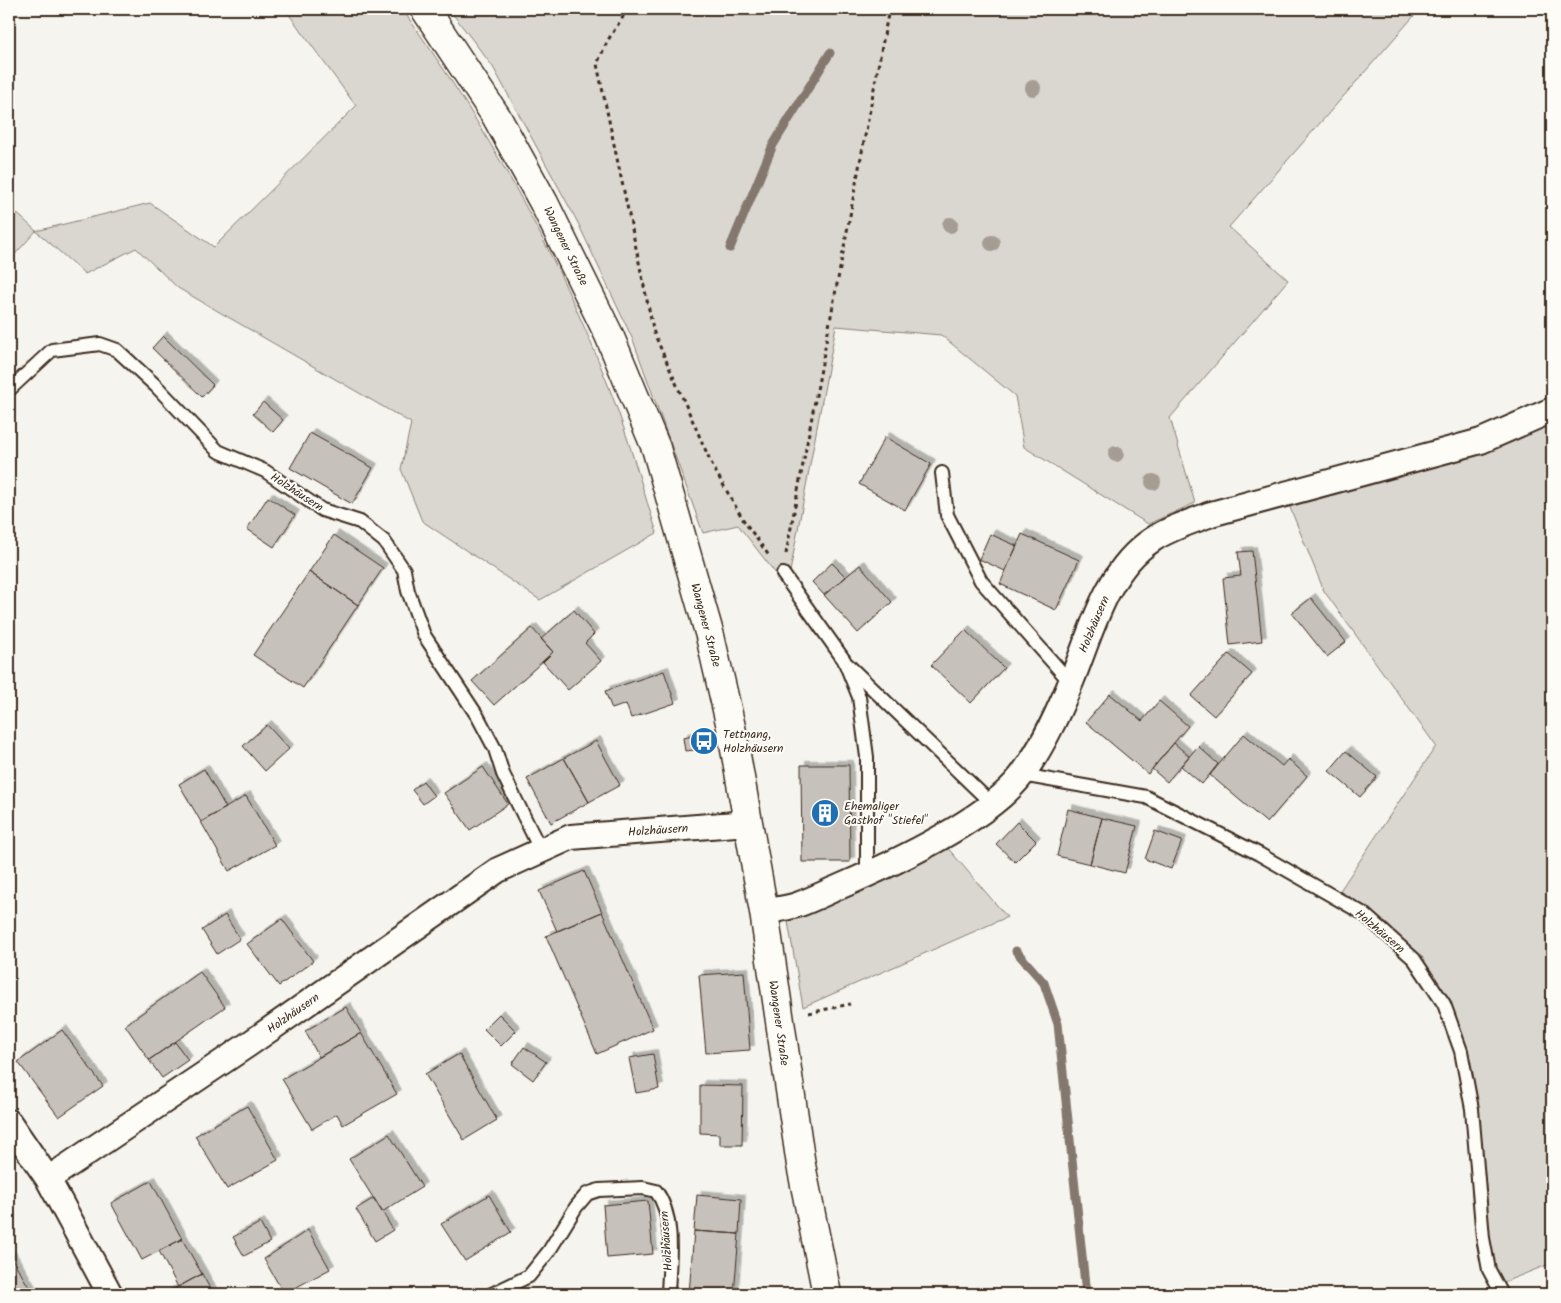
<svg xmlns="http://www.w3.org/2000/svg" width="1561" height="1303" viewBox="0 0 1561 1303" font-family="Kalam,sans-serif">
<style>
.green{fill:#dad6d0;stroke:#8a8077}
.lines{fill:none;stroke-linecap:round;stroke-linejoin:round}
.stream{stroke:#84786e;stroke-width:9}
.building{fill:#c7c1bb;stroke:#3b2a1e;filter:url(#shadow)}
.lane-casing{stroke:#3b2a1e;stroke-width:16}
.street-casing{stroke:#3b2a1e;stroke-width:28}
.secondary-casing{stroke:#3b2a1e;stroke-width:31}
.path{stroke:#3b2a1e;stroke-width:3;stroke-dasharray:4 4;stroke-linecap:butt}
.lane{stroke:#fdfcf7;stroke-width:12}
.street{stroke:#fdfcf7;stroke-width:24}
.secondary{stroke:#fdfcf7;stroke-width:28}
.tree{fill:#a59d94}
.labels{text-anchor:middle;stroke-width:4;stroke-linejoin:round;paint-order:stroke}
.street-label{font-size:12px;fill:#3b2a1e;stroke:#fdfcf7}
.poi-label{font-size:12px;fill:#3b2a1e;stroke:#fdfcf7;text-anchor:start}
</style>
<defs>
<filter id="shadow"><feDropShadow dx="4.5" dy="-4.5" stdDeviation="0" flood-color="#0004"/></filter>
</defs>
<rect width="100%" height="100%" fill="#f5f4ee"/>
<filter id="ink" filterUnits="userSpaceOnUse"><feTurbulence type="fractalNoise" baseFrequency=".02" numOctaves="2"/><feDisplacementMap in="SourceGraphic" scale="10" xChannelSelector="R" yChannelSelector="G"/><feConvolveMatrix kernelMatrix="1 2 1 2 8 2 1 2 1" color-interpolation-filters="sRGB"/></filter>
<g filter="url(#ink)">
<path class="green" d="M 285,9 L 402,9 C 491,132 567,271 619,414 C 633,453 644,494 657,533 L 540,600 L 422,521 L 401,469 L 411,423 L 178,288 L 136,248 L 85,274 L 36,231 L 9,261 L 9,206 L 36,231 L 150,203 L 214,247 L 356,106 Z
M 449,9 L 1420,9 L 1229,227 L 1288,280 L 1170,418 L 1195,503 L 1148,524 L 1024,447 L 1015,396 L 941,335 L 836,326 L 787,588 L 738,525 L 703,533 L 633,340 L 577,221 L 493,67 Z
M 1552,421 L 1552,1263 L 1494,1286 L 1477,1242 L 1466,1110 L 1457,1050 L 1440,1011 L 1412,964 L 1361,919 L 1333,901 L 1436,746 L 1324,591 L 1287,500 L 1475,456 Z
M 940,839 L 1007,917 L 803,1007 L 784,899 Z"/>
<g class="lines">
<path class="stream" d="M 730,248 L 773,145 L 830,53
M 1016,951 L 1044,983 L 1058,1024 L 1086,1294"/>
</g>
<path class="building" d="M 163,336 L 213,385 L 202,397 L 152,348 Z
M 263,402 L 283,420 L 273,432 L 253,414 Z
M 310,433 L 373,468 L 352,504 L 290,468 Z
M 885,437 L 931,464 L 905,510 L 859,484 Z
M 268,497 L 295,515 L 274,547 L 247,529 Z
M 990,534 L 1017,546 L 1005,571 L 979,559 Z
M 1022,534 L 1079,560 L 1056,610 L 1000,584 Z
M 334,535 L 383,568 L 358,605 L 309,572 Z
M 1252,551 L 1262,641 L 1230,645 L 1223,578 L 1241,576 L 1238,552 Z
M 832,563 L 846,577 L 824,595 L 812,582 Z
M 860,565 L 892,602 L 858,633 L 824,595 Z
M 309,572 L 358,605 L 303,688 L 253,655 Z
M 1311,598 L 1346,642 L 1327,657 L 1292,613 Z
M 574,610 L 594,634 L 585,643 L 601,661 L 568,690 L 543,662 L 553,652 L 541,639 Z
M 532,628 L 553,652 L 494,705 L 472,681 Z
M 965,630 L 1004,668 L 971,703 L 931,665 Z
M 1229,654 L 1252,674 L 1214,716 L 1191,696 Z
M 664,671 L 675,703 L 631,718 L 626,704 L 612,709 L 605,691 Z
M 1110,694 L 1142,721 L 1159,701 L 1188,726 L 1148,774 L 1086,722 Z
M 267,725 L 289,749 L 265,771 L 243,746 Z
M 1244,734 L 1282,766 L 1288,759 L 1307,776 L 1267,823 L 1210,775 Z
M 693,736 L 695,750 L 685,751 L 683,738 Z
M 596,741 L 620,785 L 589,802 L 564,758 Z
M 1174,743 L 1189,756 L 1167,782 L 1152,769 Z
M 1198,746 L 1218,764 L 1202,784 L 1181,766 Z
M 1346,751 L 1377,777 L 1360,797 L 1329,771 Z
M 564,758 L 589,802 L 551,823 L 527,779 Z
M 801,765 L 849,765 L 850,862 L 802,862 Z
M 483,767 L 508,804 L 470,830 L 444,793 Z
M 204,769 L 226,808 L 201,822 L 179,784 Z
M 423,781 L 434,796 L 423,804 L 412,790 Z
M 246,796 L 275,845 L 229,871 L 201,822 Z
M 1068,809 L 1102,818 L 1090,864 L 1057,856 Z
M 1102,818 L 1137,826 L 1125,873 L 1090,864 Z
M 1017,822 L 1036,841 L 1015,862 L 996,844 Z
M 1155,831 L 1182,841 L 1171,869 L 1145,859 Z
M 584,871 L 602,912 L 557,931 L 539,891 Z
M 602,912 L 653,1029 L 597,1054 L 546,936 Z
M 225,915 L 240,939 L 217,954 L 202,930 Z
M 282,919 L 313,961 L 279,986 L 247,944 Z
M 200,972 L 225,1007 L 149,1060 L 125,1025 Z
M 744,972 L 750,1050 L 706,1053 L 699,975 Z
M 346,1007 L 361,1033 L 319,1057 L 305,1031 Z
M 499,1014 L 516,1031 L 501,1046 L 484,1029 Z
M 62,1030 L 103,1086 L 59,1117 L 18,1062 Z
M 361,1033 L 397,1094 L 343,1125 L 337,1114 L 312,1129 L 282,1079 Z
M 175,1042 L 188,1060 L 162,1078 L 149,1060 Z
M 524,1047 L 546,1062 L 533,1080 L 512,1064 Z
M 459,1054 L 497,1120 L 464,1140 L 425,1074 Z
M 653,1054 L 659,1089 L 636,1093 L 629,1058 Z
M 700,1085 L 743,1086 L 742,1145 L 720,1145 L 720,1134 L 700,1133 Z
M 247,1106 L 278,1160 L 227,1189 L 195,1136 Z
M 389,1134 L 422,1187 L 382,1212 L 349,1159 Z
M 151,1181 L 182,1239 L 142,1260 L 111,1203 Z
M 489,1195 L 511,1232 L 465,1261 L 441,1224 Z
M 697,1195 L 741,1199 L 739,1234 L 694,1231 Z
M 374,1198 L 393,1230 L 375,1241 L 356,1209 Z
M 648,1201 L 653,1254 L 607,1258 L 603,1205 Z
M 260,1223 L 270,1242 L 244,1256 L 233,1237 Z
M 308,1230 L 330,1269 L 284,1294 L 264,1259 Z
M 694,1231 L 739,1234 L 734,1294 L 689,1294 Z
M 182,1239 L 202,1274 L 178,1287 L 159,1251 Z
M 10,1255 L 33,1294 L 9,1294 Z
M 202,1274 L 213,1294 L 164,1294 L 178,1287 Z"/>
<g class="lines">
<defs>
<path id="lane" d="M 9,390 L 52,350 L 100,344 L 117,350 L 156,386 L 218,451 L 265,471 L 322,510 L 360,522 L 384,541 L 404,570 L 408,591 L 424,635 L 478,717 L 495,749 L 503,774 L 540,849
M 942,473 L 947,515 L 981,581 L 1071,683
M 783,574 L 844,660 L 859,697 L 867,757 L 867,875
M 847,664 L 992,804
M 1022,775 L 1146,797 L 1259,854 L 1364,914 L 1414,959 L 1444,1004 L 1461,1051 L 1472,1109 L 1483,1238 L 1489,1270 L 1502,1294
M 492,1294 L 529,1276 L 549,1251 L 576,1207 L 587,1194 L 599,1190 L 643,1188 L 656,1191 C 676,1218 669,1262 668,1294"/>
<path id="street" d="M 764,912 C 774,910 786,908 797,905 C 811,900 825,893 839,887 C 892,864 986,821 1021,776 C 1042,749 1058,713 1071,682 C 1091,634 1105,571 1152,540 C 1169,528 1191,522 1211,514 L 1481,441 L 1552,410
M 9,1122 L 48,1179
M 110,1294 L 48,1179 L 249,1044 L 498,870 L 571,837 L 748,823"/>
<path id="secondary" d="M 425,9 L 496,116 L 544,203 L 609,335 L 656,448 L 710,636 L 731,727 L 764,912 L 801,1165 L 827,1294"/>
</defs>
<use href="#lane" class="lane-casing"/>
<use href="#street" class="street-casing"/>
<use href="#secondary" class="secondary-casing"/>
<path class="path" d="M 628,9 L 608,40 L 597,64 L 654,333 L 713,467 L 744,521 L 770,557
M 786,554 L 889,9
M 809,1013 L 850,1004"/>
<use href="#lane" class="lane"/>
<use href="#street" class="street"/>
<use href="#secondary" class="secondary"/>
</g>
<g class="tree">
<circle cx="1033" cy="88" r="8"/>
<circle cx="950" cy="225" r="8"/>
<circle cx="992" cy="243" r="8"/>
<circle cx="1116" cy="454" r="8"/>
<circle cx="1153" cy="482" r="8"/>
</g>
</g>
<defs>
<symbol id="bus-disc" viewBox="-11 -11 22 22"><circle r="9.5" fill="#1f6fb2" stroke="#fdfcf7"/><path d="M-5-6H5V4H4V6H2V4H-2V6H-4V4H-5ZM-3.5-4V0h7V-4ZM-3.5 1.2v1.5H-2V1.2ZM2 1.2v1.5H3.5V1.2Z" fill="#fff"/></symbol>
<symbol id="building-disc" viewBox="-11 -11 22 22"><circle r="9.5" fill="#1f6fb2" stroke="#fdfcf7"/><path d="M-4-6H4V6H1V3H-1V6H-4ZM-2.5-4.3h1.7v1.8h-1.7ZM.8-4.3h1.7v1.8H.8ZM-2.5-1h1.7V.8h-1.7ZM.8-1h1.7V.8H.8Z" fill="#fff"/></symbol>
</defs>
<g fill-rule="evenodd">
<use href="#bus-disc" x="688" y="725" width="32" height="32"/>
<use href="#building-disc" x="809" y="797" width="32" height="32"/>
</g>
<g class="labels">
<g class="street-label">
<text transform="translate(566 246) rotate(64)" y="4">Wangener Straße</text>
<text transform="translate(297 492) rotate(33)" y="4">Holzhäusern</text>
<text transform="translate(1094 624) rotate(-67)" y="4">Holzhäusern</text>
<text transform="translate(706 625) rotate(75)" y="4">Wangener Straße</text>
<text transform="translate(658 830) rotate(-4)" y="4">Holzhäusern</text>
<text transform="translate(1380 931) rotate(40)" y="4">Holzhäusern</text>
<text transform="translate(293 1013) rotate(-35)" y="4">Holzhäusern</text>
<text transform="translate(779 1023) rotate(82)" y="4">Wangener Straße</text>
<text transform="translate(666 1241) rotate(-94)" y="4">Holzhäusern</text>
</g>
<g class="poi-label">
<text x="723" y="738">Tettnang,<tspan x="723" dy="14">Holzhäusern</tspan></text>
<text x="844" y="810">Ehemaliger<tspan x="844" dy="14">Gasthof "Stiefel"</tspan></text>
</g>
</g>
<rect width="1561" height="1303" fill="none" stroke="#fdfcf7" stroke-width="30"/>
<rect x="15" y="15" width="1531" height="1273" fill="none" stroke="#3b2a1e" stroke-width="2" filter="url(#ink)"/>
</svg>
